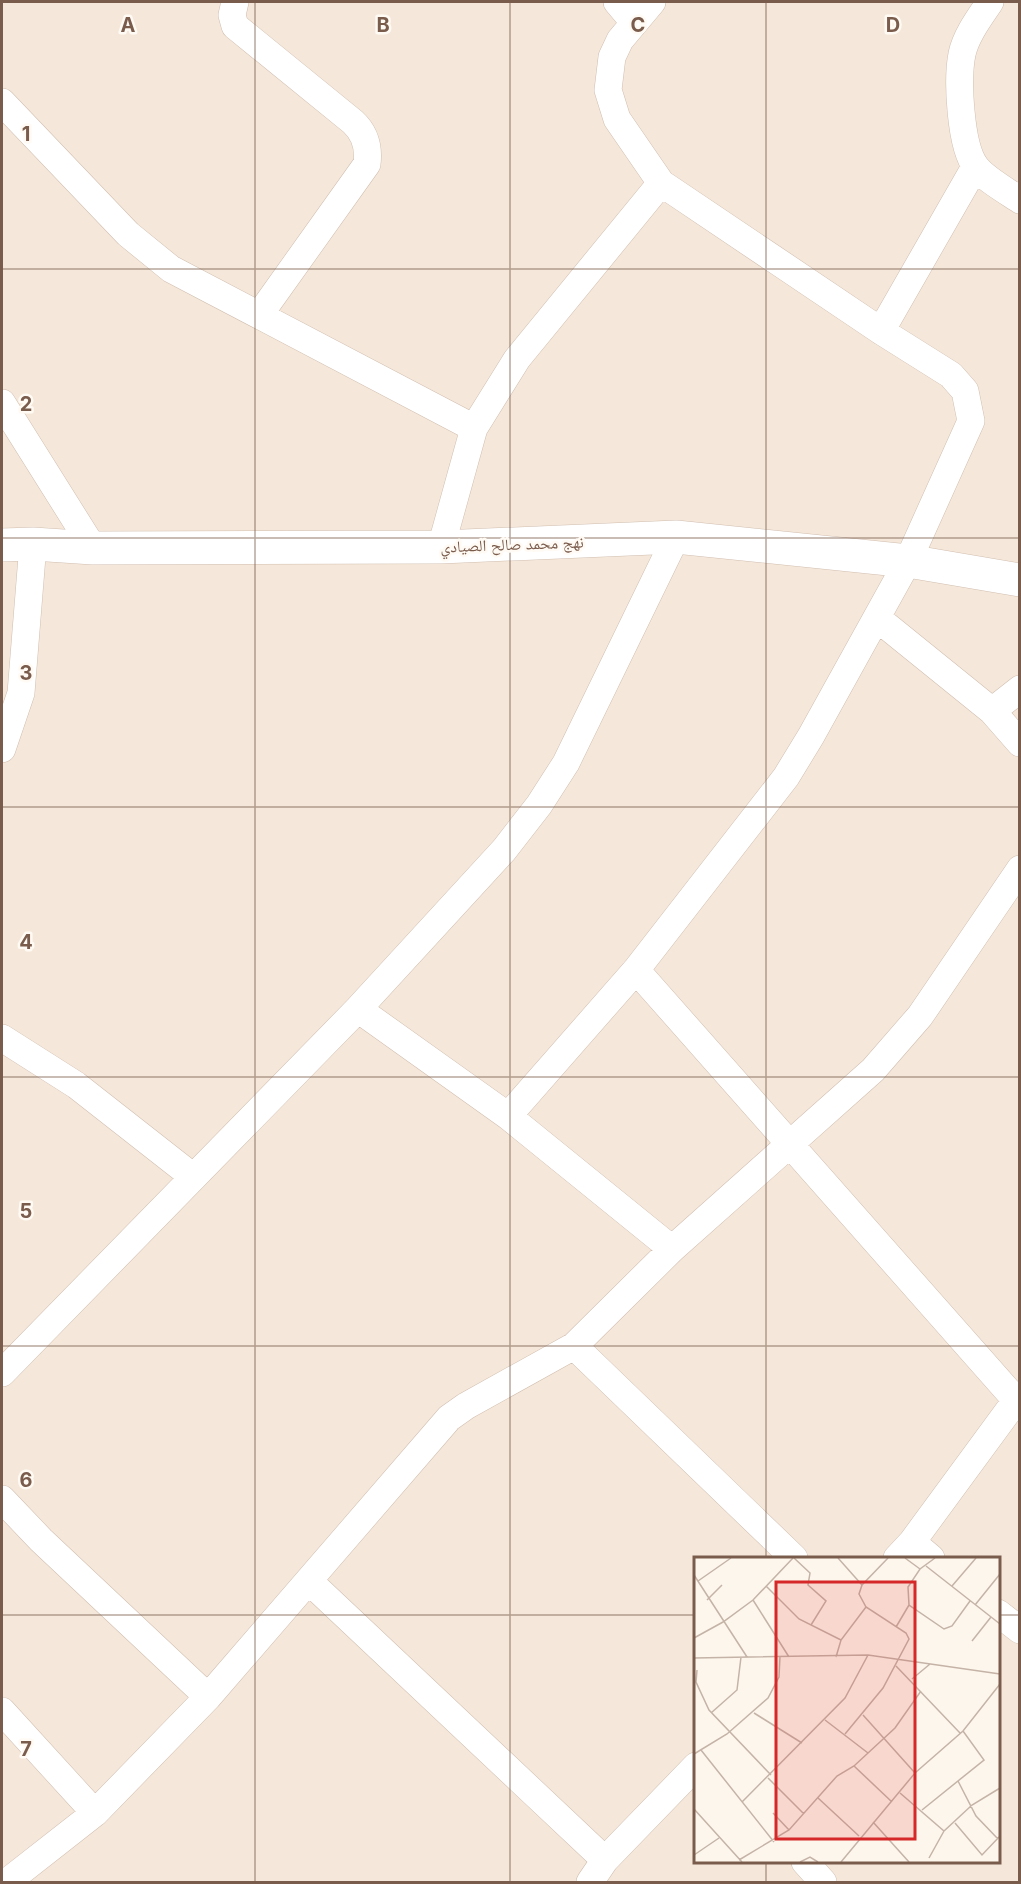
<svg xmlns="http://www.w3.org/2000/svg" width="1021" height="1884" viewBox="0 0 1021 1884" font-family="Inter,'Noto Naskh Arabic',sans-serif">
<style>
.residential{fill:#f5e8da;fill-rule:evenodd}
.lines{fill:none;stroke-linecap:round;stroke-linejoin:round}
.minor-casing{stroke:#d1beb0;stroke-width:28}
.tertiary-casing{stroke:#d1beb0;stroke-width:34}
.minor{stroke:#fff;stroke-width:27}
.tertiary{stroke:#fff;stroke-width:33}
.grid{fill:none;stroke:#7a5c4d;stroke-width:1.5;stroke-opacity:0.55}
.labels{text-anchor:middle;stroke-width:5;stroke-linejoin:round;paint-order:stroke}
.street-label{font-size:16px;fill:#7a5c4d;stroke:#fffaf3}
.inset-road{fill:none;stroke:#c5b3a7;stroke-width:1.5}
.view{fill:#d62828;fill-opacity:0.15;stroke:#d62828;stroke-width:3}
.inset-edge{fill:none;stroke:#7a5c4d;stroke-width:3}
.grid-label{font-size:20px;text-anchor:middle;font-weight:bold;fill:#7a5c4d;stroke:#fffaf3;stroke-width:5;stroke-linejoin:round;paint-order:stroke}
</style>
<rect width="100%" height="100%" fill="#fdf6ec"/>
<path class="residential" d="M 2,2 L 1019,2 L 1019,1882 L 2,1882 ZM 696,1558 L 998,1558 L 998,1862 L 696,1862 Z"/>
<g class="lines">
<defs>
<path id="minor" d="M 235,2 L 232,15 L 235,26 L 353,122 C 365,133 369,148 367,164 L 260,314
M 617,2 L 633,21
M 990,2 C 980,17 966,35 962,54 C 957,79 960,146 976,167 C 984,178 1008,192 1020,200
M 2,102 L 128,234 L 171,269 L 474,428
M 881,331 L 975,167
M 2,403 L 93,548
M 441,547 L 474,428 L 517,359 L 661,183
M 877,618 L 992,711 L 1020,743
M 992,711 L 1020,689
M 2,749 L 21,693 L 33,544
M 636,970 L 1015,1399
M 358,1009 L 508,1116 L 672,1249
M 2,1038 L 76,1085 L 192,1176
M 508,1116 L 636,970 L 786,777 L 811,736 L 908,561 L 971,421 L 965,391 L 951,375 L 881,331 L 661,183 L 617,119 L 608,90 L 612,57 L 620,40 L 652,2
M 574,1346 L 794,1558
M 2,1373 L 358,1009 L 504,850 L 539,805 L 566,763 L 676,537
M 2,1499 L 41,1540 L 208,1697
M 912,1542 L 931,1558
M 897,1558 L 912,1542 L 1020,1395
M 310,1582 L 605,1860
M 998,1613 L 1020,1630
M 2,1711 L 95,1813
M 805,1862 L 823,1882
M 7,1882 L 95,1813 L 208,1697 L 449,1418 L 466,1406 L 574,1346 L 672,1249 L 873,1070 L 920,1016 L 1020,869
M 590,1882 L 605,1860 L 696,1766"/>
<path id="tertiary" d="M 2,545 L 33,544 L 93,548 L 441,547 L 676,537 L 908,561 L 1020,580"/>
</defs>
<use href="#minor" class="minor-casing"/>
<use href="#tertiary" class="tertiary-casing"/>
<use href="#minor" class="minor"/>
<use href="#tertiary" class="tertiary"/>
</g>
<path class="grid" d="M 255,2 L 255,1882M 510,2 L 510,1882M 766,2 L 766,1558M 2,269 L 1020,269M 2,538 L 1020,538M 2,807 L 1020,807M 2,1077 L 1020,1077M 2,1346 L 1020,1346M 2,1615 L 696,1615M 998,1615 L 1020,1615M 766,1862 L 766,1882"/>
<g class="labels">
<g class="street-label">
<text transform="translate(512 544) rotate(-2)" y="6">نهج محمد صالح الصيادي</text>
</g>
</g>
<g transform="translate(694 1557)">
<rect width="306" height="306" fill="#fdf6ec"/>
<path class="inset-road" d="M 100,1 L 116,16 L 114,28 L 132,44 L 117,68M 144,1 L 168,28M 211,1 L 226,12M 241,1 L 226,12 L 214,30 L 215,48 L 250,72 L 258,69 L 276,44M 232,9 L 306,67M 0,18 L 53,100M 4,24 L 37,1M 72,29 L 105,62 L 147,83M 258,29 L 282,1M 13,43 L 28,28M 59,43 L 95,100M 281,48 L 306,17M 202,70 L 215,48M 0,81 L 29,65 L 59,43 L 99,1M 278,84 L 297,60M 142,100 L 147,83 L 172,50M 0,101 L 174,98 L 306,117M 202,109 L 266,176M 3,113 L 2,125 L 15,153 L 77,218M 218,122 L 236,107M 17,156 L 43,133 L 47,100M 60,156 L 108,186M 169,158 L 221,216M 131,163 L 174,196M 151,177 L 189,131 L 215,82 L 212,76 L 172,50 L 165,37 L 168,28 L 194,1M 7,193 L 80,285M 0,197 L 33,177 L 74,141 L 85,120 L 86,99M 160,209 L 198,245M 74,221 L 110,257M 264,224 L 282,259 L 304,282M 206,236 L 250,274 L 278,248 L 306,231M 124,241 L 165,279M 48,245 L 151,141 L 174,98M 0,252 L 48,305M 228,253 L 290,203 L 269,174M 79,256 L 95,273M 179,265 L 215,305M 261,266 L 288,298 L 306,279M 0,298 L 25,281M 235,301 L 250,274M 45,303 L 95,273 L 143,219 L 160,209 L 201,171 L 227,134M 106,305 L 116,300 L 124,305M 147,305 L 221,216 L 269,174 L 306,127"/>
<path class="view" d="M 82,25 L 221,25 L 221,282 L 82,282 Z"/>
<rect width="306" height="306" class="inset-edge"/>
</g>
<g class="grid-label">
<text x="128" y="32">A</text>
<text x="383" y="32">B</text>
<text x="638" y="32">C</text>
<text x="893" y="32">D</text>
<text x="26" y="141">1</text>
<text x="26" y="411">2</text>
<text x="26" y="680">3</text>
<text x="26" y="949">4</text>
<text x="26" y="1218">5</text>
<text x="26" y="1487">6</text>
<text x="26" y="1756">7</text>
</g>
<rect width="1021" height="1884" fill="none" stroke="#7a5c4d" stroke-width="6"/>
</svg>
